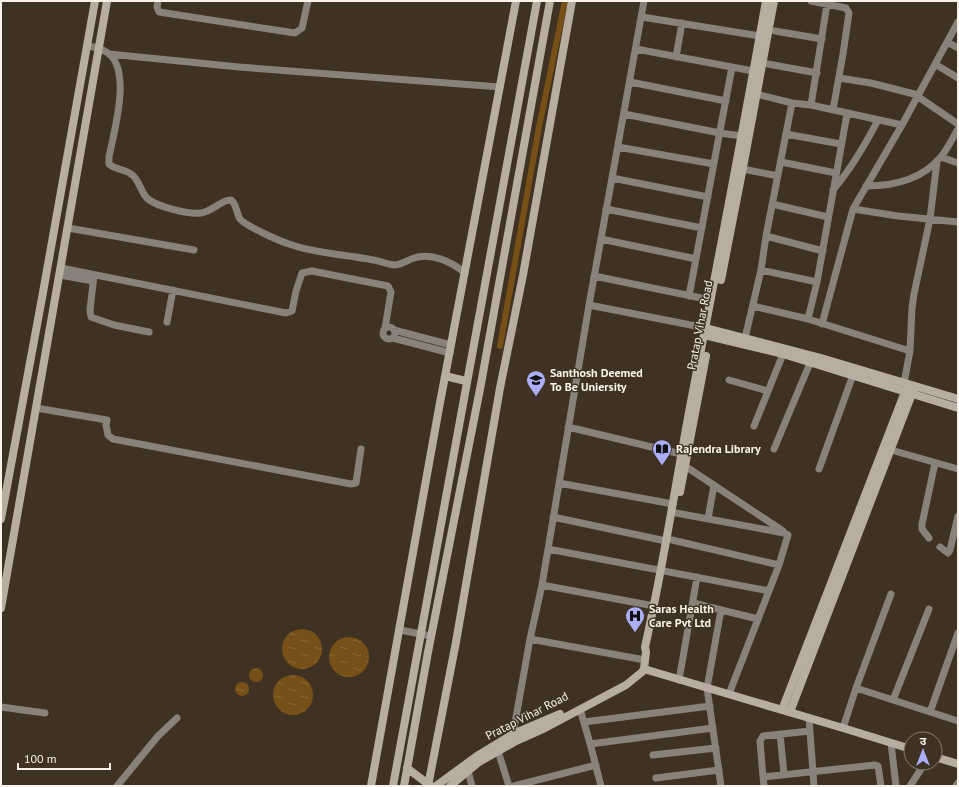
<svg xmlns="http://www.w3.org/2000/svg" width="959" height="787" viewBox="0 0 959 787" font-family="'PT Sans','Noto Sans Devanagari',sans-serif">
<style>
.water{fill:url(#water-ripples)}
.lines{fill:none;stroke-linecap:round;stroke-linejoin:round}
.canal{stroke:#775018;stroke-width:6}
.street{stroke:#89827a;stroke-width:7}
.secondary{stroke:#b8ada0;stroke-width:8}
.labels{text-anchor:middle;stroke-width:3;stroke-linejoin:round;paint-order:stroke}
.street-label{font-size:12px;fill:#fbf3e9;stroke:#3f3222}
.poi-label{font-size:12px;font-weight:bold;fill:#fbf3e9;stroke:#3f3222;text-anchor:start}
</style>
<defs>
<pattern id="water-ripples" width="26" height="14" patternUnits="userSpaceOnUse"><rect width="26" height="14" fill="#775018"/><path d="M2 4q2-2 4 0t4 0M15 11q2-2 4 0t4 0" fill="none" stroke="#8b6a3a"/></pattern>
</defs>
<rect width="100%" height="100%" fill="#3f3222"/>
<path class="water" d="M282 649a20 20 0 1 1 40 0a20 20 0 1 1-40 0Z
M329 657a20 20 0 1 1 40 0a20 20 0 1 1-40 0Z
M249 675a7 7 0 1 1 14 0a7 7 0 1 1-14 0Z
M273 695a20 20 0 1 1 40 0a20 20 0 1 1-40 0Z
M235 689a7 7 0 1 1 14 0a7 7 0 1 1-14 0Z"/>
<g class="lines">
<path class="canal" d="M 500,346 L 539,127 L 565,1"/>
<path class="street" d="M 158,1 L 157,7 L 159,12 L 295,33 L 302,28 L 308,1
M 811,1 L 846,8 L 849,13 L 843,54 L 833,110
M 642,17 L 760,36
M 775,31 L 822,39
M 947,42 L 958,48
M 87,46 C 95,47 101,48 108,53 C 132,71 114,131 109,157 L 109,164 C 115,170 125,169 131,174 C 139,179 140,190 146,197 C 153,206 190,215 201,213 C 212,212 222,199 231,200 C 237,204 236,213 240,219 C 246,226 279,241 289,244 C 316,254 345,254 373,260 C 380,261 387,264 394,265 C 402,265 407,260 414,258 C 431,252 452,262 465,273
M 636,49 L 753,71
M 109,54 L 239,67 L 500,87
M 676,57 L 682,23
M 768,64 L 817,73
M 935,64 L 958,78
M 839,78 L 871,83 L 918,95
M 630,82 L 726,101
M 752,93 L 792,103 L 811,105 L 902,125 L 853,209 L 822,324
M 917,96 L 958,124
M 811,105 L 827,4
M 624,114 L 720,133 L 742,136
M 902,125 L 958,22
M 786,134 L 841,144
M 618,147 L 714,164
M 941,157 L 958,163
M 781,162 L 836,173
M 743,169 L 778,176
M 612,178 L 708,197
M 866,186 C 894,186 921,180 940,158 C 947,150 952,139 958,129
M 833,190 C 851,169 865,145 878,120
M 772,204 L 828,217
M 606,209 L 702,228
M 853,209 L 898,216 L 958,222
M 68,228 L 194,250
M 766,236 L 823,251
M 601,239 L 696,259
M 61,268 L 286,313 L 292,311 L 296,291 L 302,273 L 312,271 L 388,286 L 391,292 L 385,328
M 761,270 L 817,282
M 60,275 L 93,281
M 94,275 L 90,310 L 91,317 L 114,325 L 149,332
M 594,276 L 711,300
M 689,296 L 732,67
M 589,305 L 706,328
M 753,306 L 808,319 L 910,351
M 808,319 L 817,282 L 847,114
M 167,322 L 173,290
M383 333a6 6 0 1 1 12 0a6 6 0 1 1-12 0Z
M 394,330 L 451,345
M 393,338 L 450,353
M 745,338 L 761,270 L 766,236 L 792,103
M 729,380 L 768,391
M 904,383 L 910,351 L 912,308 L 914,294 L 930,219 L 937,161
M 36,408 L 107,420 L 106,425 L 108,435 L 113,439 L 351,484 L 356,483 L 361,449
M 754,426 L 783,354
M 568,427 L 681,454
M 774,449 L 810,363
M 891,450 L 958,469
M 685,466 L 783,531
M 819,469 L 853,375
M 559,483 L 673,504
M 676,513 L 784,533 L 788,535 L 779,565 L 729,694
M 553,517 L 666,541
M 708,519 L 714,485
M 929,538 L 922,529 L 922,524 L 935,463
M 672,540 L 779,565
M 940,547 L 948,553 L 950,550 L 958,516
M 548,549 L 769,591
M 542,585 L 654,606
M 693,603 L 758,619
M 400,630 L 431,636
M 530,639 L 645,660
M 679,680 L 697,577
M 856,688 L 891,594
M 893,700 L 929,609
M 1,707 L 45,713
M 580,709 L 591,747 L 601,786
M 930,712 L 958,633
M 809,718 L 814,786
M 584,722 L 710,706
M 843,728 L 856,688 L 958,721
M 780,734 L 784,774
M 514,737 L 513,734 L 530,639 L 542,585 L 589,305 L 644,1
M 891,743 L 896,786
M 590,744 L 713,728
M 498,751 L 509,786
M 653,755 L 716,748
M 468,771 L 472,786
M 763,777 L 760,741 L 763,736 L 810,731
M 656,778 L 719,770
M 117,786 L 158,736 L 177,718
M 514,786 L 596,765
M 721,786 L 707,688 L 721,610
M 764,786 L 763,777 L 875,765 L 878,766 L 881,786
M 910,786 L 925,763
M 956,786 L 958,783"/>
<path class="secondary" d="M 721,280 L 744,162 L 774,1
M 706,328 L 821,358 L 958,399
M 704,335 L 783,354 L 958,408
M 445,376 L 466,381
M 680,492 L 706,356
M 1,519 L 42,298 L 95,1
M 1,608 L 107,1
M 644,669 L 843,728 L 911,749
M 782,710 L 908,384
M 790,712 L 915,386
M 935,757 L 958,764
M 407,768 L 428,784 L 432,786
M 371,786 L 439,408 L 516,1
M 393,786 L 537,1
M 404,786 L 428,652 L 481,384 L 550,1
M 428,786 L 456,642 L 500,388 L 523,275 L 572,1
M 436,786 L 477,756 L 513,734 L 560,714
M 450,786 L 479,762 L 516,741 L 545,728 L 626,685 L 642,672 L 644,669 L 646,652 L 645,647 C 663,568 675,487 690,407 C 716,272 742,137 766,1"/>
</g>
<defs>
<symbol id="university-pin" viewBox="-11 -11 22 30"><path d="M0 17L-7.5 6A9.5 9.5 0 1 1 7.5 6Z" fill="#abaffb" stroke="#3f3222"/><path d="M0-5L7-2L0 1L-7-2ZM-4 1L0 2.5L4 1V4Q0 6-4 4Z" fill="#111"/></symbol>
<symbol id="library-pin" viewBox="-11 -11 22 30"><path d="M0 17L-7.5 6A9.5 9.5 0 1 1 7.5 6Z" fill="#abaffb" stroke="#3f3222"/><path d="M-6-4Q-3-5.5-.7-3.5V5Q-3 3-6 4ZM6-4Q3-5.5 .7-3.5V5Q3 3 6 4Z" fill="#111"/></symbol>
<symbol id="hospital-pin" viewBox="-11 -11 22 30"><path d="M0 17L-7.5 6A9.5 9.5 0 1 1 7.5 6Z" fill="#abaffb" stroke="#3f3222"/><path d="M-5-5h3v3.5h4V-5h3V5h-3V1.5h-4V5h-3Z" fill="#111"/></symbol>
</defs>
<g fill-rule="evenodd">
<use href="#university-pin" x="525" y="369" width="22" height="30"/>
<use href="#library-pin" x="651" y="438" width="22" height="30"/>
<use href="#hospital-pin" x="624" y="605" width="22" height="30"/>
</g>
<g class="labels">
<g class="street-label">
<text transform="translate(700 325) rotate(-79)" y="4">Pratap Vihar Road</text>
<text transform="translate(527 716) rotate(-27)" y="4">Pratap Vihar Road</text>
</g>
<g class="poi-label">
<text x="550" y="377">Santhosh Deemed<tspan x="550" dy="14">To Be Uniersity</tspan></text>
<text x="676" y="453">Rajendra Library</text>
<text x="649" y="613">Saras Health<tspan x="649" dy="14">Care Pvt Ltd</tspan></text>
</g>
</g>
<rect width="959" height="787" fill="none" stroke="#fbf3e9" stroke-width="4"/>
<g transform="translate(923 751)"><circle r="19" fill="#3f3222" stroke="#8a7f72"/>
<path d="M0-3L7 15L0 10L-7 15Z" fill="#abaffb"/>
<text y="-6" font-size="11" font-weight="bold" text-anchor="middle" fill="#fbf3e9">उ</text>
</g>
<path d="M18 763v6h92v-6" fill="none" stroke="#fbf3e9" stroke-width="2"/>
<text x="24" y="763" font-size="12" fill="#fbf3e9" stroke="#3f3222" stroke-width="3" paint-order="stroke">100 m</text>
</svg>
